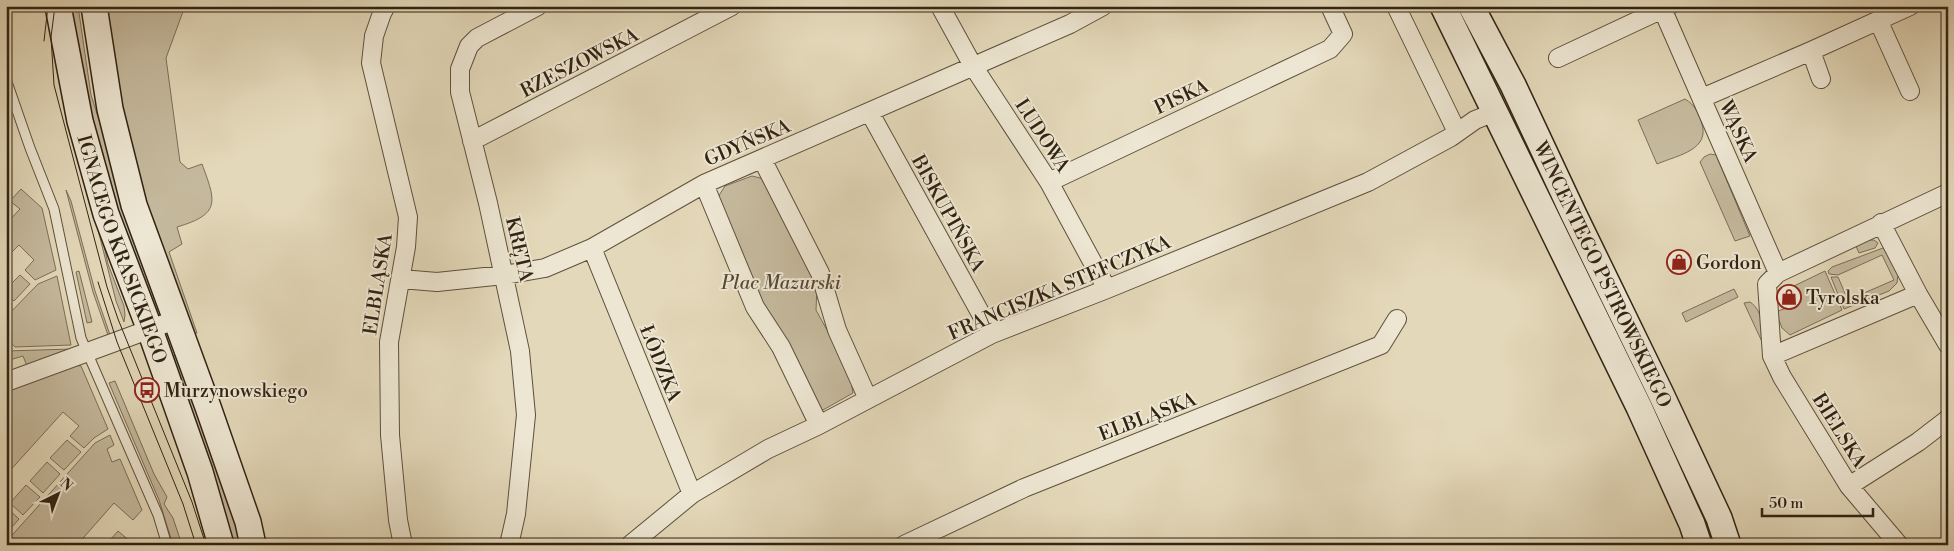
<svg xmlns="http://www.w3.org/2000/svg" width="1954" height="551" viewBox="0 0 1954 551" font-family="'Libre Bodoni',serif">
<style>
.green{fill:#c5b99d;stroke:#7b6e58}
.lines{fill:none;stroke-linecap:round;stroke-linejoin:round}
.service-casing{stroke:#5e503c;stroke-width:11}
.minor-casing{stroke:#5e503c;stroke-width:20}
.secondary-casing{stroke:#312313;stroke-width:28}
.service{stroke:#ede6d2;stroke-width:9}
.minor{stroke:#ede6d2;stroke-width:18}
.secondary{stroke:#ede6d2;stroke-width:25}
.tram{stroke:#312313;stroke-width:1}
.labels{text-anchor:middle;stroke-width:4;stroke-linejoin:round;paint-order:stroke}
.street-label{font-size:19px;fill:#312313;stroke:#ede6d2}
.poi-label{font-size:19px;fill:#312313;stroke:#ede6d2;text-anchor:start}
.park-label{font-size:19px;font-style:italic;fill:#564836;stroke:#ede6d2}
</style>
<rect width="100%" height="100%" fill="#e3d8b9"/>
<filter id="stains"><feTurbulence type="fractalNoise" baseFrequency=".004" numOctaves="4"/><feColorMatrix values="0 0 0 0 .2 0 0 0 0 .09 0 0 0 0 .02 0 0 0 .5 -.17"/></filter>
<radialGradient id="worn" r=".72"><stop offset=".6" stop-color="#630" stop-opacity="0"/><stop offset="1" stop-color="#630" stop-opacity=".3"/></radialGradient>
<path class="green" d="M 67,6 L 78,6 L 91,95 L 158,305 L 156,314 L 98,157 Z
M 105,6 L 185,6 L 166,58 L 180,162 L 188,169 L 202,164 C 216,202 221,214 177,227 L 182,244 L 169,252 L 197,333 L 191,335 L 132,166 Z
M 1453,6 L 1464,6 L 1527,137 L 1520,143 Z
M 1685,99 C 1695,105 1697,111 1701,121 C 1712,150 1678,155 1657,164 L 1638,120 Z
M 1710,154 L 1716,155 L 1750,236 L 1735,241 L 1700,162 L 1704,157 Z
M 752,176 L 764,179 L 817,287 L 816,310 L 844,361 L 851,380 L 853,393 L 823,410 L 814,405 L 765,313 L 718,197 L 725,186 Z
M 21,189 L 42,208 L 56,270 L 35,280 L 25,270 L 34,260 L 19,245 L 6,258 L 6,224 L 20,209 L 10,201 Z
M 66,190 L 71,201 L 95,291 L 111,338 L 109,338 L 93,292 Z
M 95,218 L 100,227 L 108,264 L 124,306 L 125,315 L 124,322 L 116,301 Z
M 1866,240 L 1874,240 L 1878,243 L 1875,248 L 1859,253 L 1855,244 Z
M 1883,248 L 1888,252 L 1898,274 L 1897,283 L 1889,291 L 1844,309 L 1831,277 L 1838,277 L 1848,300 L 1894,280 L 1882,255 L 1838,275 L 1829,274 L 1828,271 L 1832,267 Z
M 79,271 L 92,322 L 87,323 L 76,272 Z
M 1825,271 L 1842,310 L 1790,335 L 1782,328 L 1776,312 L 1801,302 L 1794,286 Z
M 20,275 L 30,284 L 14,301 L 6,294 L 6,289 Z
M 57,276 L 71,345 L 15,347 L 6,337 L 6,317 L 38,284 Z
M 1734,289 L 1738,297 L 1686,322 L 1682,313 Z
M 1750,302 C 1764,311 1762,331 1764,346 L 1744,303 Z
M 72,349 L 72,352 L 27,366 L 23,356 L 6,361 L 6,351 Z
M 178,354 L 204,422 L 242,545 L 232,545 L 169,358 Z
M 74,365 L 81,366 L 108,429 L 94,438 L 84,448 L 70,436 L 79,426 L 63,412 L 6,475 L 6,388 Z
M 115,381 L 154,474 L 167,497 L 164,504 L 173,518 L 182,545 L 173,545 L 159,500 L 109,383 Z
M 110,435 L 114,445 L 107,449 L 112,462 L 120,459 L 142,510 L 133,520 L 114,503 L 77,545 L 6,545 L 6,542 L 95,443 Z
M 67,440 L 81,452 L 64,470 L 50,458 Z
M 47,462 L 60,474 L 43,493 L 30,481 Z
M 26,485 L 40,497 L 23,515 L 10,503 Z
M 6,507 L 19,519 L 6,534 Z
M 118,531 L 132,543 L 106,545 Z"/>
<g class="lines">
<defs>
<path id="service" d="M 6,79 L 30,148 L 54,209 L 81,338 L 158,515 L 167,545"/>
<path id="minor" d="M 386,6 L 382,13 L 374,36 L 371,63 L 408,217 L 406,247 L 389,342 L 390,435 L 398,520 L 403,545
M 940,6 L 973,66 L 1049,182 L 1107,289
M 1396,6 L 1457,132
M 1661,6 L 1778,273
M 1878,20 L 1910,91
M 1811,51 L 1821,79
M 1558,58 L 1669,6
M 1702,98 L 1811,51 L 1910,6
M 870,113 L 992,334
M 472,141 L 732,6
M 762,159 L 820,273 L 837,330 L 868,399
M 1049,182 L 1330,49 L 1343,34 L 1330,6
M 704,184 L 755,307 L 781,347 L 819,425
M 1881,223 L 1918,294 L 1772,356 L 1767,284 L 1778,273 L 1948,193
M 592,248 L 692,494
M 401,279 L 437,282 L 504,275 L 545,268 L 592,248 L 704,184 L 1070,24 L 1103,6
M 1918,294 L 1948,345
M 1772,356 L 1782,377 L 1849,486 L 1899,545
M 6,382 L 175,320
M 1849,486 L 1918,442 L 1948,419
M 509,545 L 516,514 L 526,415 L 520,351 L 488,203 L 460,92 L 460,69 L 469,46 L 477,38 L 538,6
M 630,545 L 692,494 L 768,449 L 819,425 L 992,334 L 1107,289 L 1368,182 L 1451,137 L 1475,120 L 1495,112
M 904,545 L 1024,488 L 1381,345 L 1397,319"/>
<g id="secondary">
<path id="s1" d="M 58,6 L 80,121 L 106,214 L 150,330 L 200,472 L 221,545"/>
<path d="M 94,6 L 110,109 L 134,205 L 208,407 L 248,522 L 253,545"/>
<path d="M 1443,6 L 1639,407 L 1692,524 L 1699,545"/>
<path id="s2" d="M 1471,6 L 1513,85 L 1574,215 L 1661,394 L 1719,518 L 1728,545"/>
</g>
</defs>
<use href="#service" class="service-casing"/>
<use href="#minor" class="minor-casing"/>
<use href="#secondary" class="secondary-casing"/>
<use href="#service" class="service"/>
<use href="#minor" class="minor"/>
<use href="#secondary" class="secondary"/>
<path class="tram" d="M 55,6 L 51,37 L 54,85 L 107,287 L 118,319 L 192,502 L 206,545
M 44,41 L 48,6
M 98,282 L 117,342 L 183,504 L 196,545"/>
</g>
<defs>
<symbol id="shop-ring" viewBox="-11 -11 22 22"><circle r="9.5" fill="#ede6d2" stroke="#8f2418" stroke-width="1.5"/><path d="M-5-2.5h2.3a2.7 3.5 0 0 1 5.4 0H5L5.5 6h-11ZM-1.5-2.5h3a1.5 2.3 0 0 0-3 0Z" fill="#8f2418"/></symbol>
<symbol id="bus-ring" viewBox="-11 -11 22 22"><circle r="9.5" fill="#ede6d2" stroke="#8f2418" stroke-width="1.5"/><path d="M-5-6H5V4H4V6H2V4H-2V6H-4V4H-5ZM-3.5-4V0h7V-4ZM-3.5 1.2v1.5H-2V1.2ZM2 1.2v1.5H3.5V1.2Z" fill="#8f2418"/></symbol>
</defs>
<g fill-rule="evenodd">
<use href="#shop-ring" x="1665" y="248" width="28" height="28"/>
<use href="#shop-ring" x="1775" y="283" width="28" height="28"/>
<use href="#bus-ring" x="133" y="376" width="28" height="28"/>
</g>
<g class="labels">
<g class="street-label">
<text transform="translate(579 62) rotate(-27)" y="7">RZESZOWSKA</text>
<text transform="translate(1181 96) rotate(-25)" y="7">PISKA</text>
<text transform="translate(1739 131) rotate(66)" y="7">WĄSKA</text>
<text transform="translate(1043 135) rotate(57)" y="7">LUDOWA</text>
<text transform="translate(747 142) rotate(-23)" y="7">GDYŃSKA</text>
<text transform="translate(949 213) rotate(61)" y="7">BISKUPIŃSKA</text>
<text dy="7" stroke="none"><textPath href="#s1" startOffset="252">IGNACEGO KRASICKIEGO</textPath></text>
<text transform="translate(520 249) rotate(77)" y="7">KRĘTA</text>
<text dy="7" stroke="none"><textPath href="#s2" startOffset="299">WINCENTEGO PSTROWSKIEGO</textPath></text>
<text transform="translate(377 284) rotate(-81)" y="7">ELBLĄSKA</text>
<text transform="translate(1059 287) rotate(-23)" y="7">FRANCISZKA STEFCZYKA</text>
<text transform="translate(661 363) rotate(68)" y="7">ŁÓDZKA</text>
<text transform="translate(1147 416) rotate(-21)" y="7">ELBLĄSKA</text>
<text transform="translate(1840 430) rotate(58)" y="7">BIELSKA</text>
</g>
<g class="poi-label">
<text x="1696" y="269">Gordon</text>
<text x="1806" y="304">Tyrolska</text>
<text x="164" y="397">Murzynowskiego</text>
</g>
<g class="park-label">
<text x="781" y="289">Plac Mazurski</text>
</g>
</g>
<rect width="1954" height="551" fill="none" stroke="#e3d8b9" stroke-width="25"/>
<rect x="8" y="8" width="1939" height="536" fill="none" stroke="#312313" stroke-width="2.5"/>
<rect x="12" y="12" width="1929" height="526" fill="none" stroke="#312313"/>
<g transform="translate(58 494) rotate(42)" stroke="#ede6d2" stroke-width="4" paint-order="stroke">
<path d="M0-4L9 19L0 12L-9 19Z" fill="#312313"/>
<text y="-8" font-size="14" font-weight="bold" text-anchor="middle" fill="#312313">N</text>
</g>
<path d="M1762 508v8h111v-8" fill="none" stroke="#312313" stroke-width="2.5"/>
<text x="1769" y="508" font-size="15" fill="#312313" stroke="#ede6d2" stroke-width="4" paint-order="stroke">50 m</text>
<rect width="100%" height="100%" filter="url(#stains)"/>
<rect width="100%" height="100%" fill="url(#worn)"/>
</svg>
